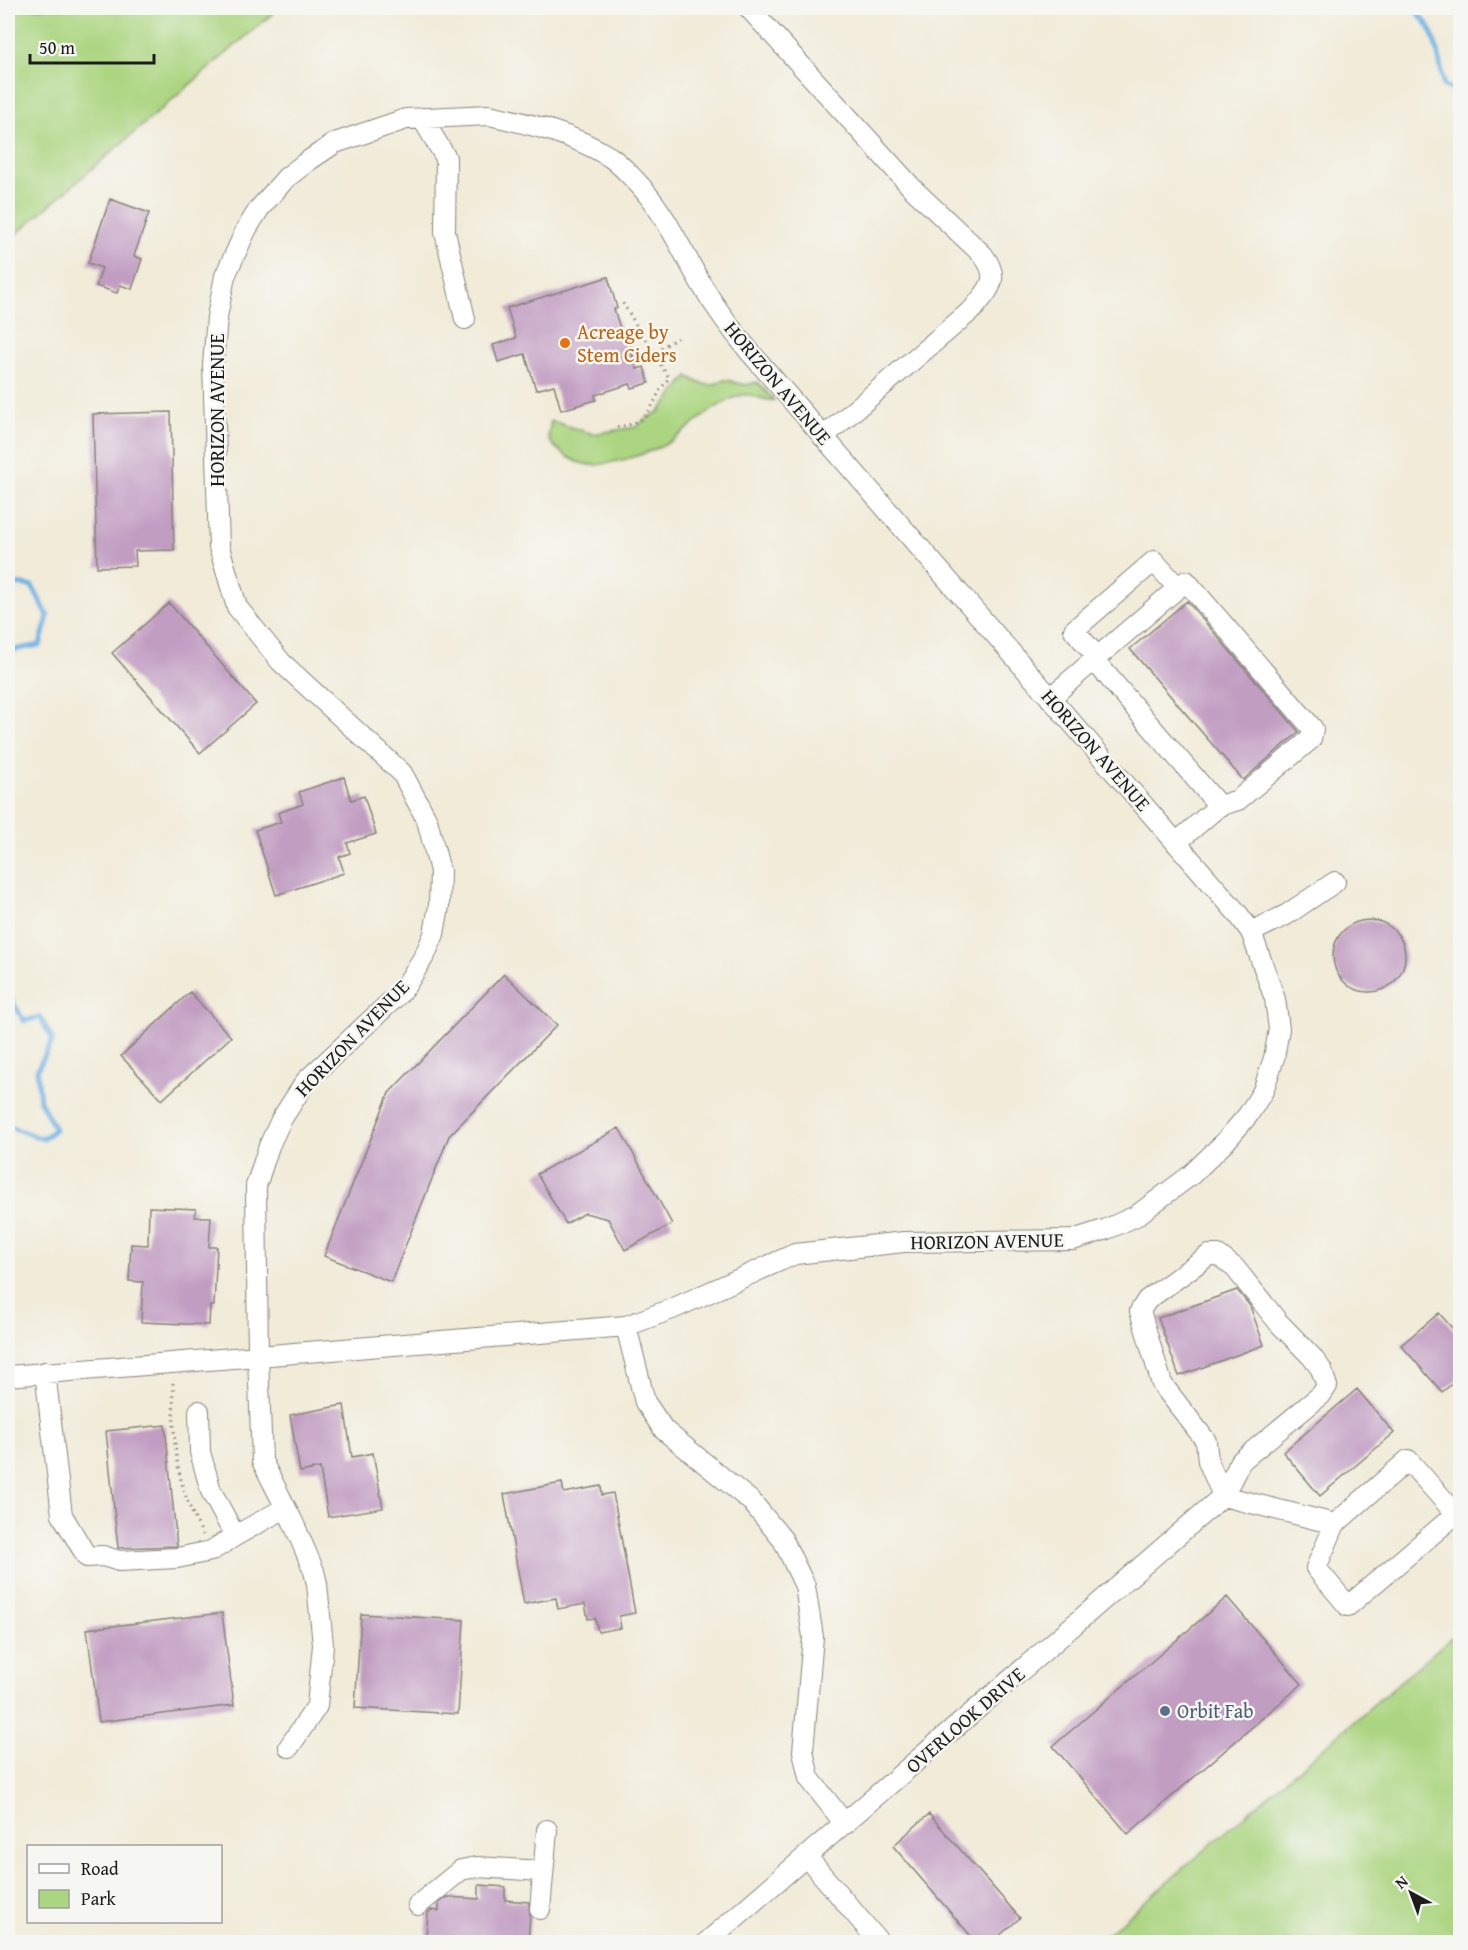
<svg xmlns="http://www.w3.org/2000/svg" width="1468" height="1950" viewBox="0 0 1468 1950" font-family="'Gentium Book Plus',serif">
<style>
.green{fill:#abd580;stroke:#64784e;stroke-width:1.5}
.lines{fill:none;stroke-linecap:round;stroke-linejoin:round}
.stream{stroke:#6cb2e3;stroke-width:5}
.building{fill:#c19dc2}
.minor-casing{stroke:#86847a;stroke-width:22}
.path{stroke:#86847a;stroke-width:3;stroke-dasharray:1.5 4.5;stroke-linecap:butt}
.minor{stroke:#fff;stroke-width:20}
.food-dot{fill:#e8710a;stroke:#f6f6f2;stroke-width:2}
.service-dot{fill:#5c6f8a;stroke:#f6f6f2;stroke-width:2}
.labels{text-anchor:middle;stroke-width:5;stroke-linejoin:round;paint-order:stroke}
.food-label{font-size:20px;fill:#c56008;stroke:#f6f6f2;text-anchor:start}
.street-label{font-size:20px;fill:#1c1c1c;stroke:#f6f6f2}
.service-label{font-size:20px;fill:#4e5e75;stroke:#f6f6f2;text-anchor:start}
</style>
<rect width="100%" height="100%" fill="#f6f6f2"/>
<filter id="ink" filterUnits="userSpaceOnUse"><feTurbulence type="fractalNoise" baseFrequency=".0167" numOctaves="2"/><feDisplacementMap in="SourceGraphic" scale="12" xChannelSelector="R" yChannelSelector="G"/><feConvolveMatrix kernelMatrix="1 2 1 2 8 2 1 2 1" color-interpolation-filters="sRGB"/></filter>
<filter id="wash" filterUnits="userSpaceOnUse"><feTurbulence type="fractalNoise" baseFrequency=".008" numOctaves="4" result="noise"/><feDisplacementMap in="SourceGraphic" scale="24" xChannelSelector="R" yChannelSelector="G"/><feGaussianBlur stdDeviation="1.35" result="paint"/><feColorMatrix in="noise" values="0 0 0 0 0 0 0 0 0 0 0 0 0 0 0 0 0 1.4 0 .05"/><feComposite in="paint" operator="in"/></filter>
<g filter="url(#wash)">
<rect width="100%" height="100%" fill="#f1ebd8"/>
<path class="green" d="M 8,8 L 279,8 L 8,241 Z
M 688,376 C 697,382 704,387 715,384 C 718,383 721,381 724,380 C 736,380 740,389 757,382 L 774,400 C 762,402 752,391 739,396 C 712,405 693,427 669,442 C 651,453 612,465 590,465 C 575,464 555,450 548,438 L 551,421 L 593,434 L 636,427 L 649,417 L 659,412 Z
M 1460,1630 L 1460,1942 L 1098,1942 Z"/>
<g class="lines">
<path class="stream" d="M 1413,8 L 1429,26 L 1438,52 L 1444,86 L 1452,89 L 1460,81
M 8,603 L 15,584 L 32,586 L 48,616 L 40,645 L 8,651
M 8,994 L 24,1021 L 40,1017 L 53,1040 L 37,1070 L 40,1101 L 55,1129 L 43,1139 L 8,1126"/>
</g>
<g id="blocks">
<path class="building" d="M 110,199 L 149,213 L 134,256 L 142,259 L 132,289 L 120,285 L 117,293 L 96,286 L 102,268 L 88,263 Z
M 608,277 L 617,308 L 614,309 L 624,341 L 628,340 L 637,369 L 644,367 L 649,383 L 632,388 L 630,384 L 595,395 L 596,400 L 561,410 L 554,385 L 536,390 L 525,354 L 498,362 L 493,345 L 516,338 L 507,308 Z
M 171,412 L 174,550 L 135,551 L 136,566 L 97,567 L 93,414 Z
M 1187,601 L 1299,732 L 1243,780 L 1130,649 Z
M 169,603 L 256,704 L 200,753 L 112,653 Z
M 344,777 L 351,800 L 364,796 L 376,834 L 347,843 L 350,853 L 339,857 L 344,873 L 276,895 L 255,830 L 281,822 L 278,813 L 303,804 L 299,792 Z
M1333 956a36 36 0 1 1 72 0a36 36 0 1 1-72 0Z
M 504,974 L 557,1025 L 449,1136 L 391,1282 L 324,1256 L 389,1093 Z
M 190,992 L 231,1037 L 162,1100 L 121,1056 Z
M 619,1128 L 672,1224 L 625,1250 L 608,1219 L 585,1213 L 566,1224 L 537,1174 Z
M 149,1207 L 196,1209 L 195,1217 L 211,1217 L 209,1247 L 217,1247 L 214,1306 L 210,1306 L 209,1325 L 141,1322 L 143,1282 L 129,1281 L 131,1244 L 148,1245 Z
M 1237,1290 L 1250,1306 L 1264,1345 L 1179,1376 L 1158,1318 Z
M 1439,1313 L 1461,1338 L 1461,1377 L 1442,1392 L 1401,1345 Z
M 1357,1389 L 1394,1433 L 1320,1496 L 1283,1452 Z
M 344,1405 L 352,1457 L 373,1453 L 383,1508 L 328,1517 L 320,1468 L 300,1472 L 290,1415 Z
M 165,1425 L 177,1546 L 118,1548 L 106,1431 Z
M 562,1483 L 564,1493 L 601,1486 L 602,1495 L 613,1493 L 635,1613 L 619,1616 L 621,1628 L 598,1632 L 595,1618 L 588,1619 L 585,1604 L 558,1609 L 556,1598 L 524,1604 L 504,1494 Z
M 1227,1597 L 1302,1684 L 1128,1834 L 1053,1746 Z
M 222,1613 L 234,1705 L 99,1722 L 87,1629 Z
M 361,1614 L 464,1620 L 458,1714 L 355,1708 Z
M 929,1814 L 1020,1918 L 992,1942 L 976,1942 L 893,1846 Z
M 479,1885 L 505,1887 L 505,1900 L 529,1902 L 530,1916 L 528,1942 L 438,1942 L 438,1937 L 426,1936 L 428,1913 L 431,1910 L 439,1911 L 439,1903 L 447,1897 L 479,1899 Z"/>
</g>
</g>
<g filter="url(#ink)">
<use href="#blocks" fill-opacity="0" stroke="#86847a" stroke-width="1.5"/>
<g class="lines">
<defs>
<path id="minor" d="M 749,8 L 914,190 L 983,255 C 1001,279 990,288 974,308 L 823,437
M 489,115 C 531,124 573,134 610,157 C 619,163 627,172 634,179 C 665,211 681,250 703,287 C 717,310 732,330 749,351 L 1238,914 L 1251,932 L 1275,999 L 1279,1029 L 1274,1058 L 1263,1091 L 1248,1115 L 1225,1142 L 1191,1175 L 1136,1216 L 1107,1229 L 1073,1240 L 904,1242 L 795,1254 L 672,1309 L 626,1326 L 258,1356 L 256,1186 L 269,1146 L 281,1120 L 306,1081 L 403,990 L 425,955 L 434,934 L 439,906 L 440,871 L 427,820 L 402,773 L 281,662 L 237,607 L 219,547 L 213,365 L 217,317 L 225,276 L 246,230 L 259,209 L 286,178 L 308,161 L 335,143 L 406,119 Z
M 422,118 L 446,158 L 445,232 L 465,319
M 1097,657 L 1074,630 L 1154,561 L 1178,588
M 1094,660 L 1186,581 L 1313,729 L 1311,739 L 1238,800 L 1219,806
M 1050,698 L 1094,660 L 1219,806 L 1176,843
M 1251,932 L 1286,915 L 1335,882
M 626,1326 L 645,1402 L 664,1430 L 752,1502 L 783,1540 L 805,1586 L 813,1637 L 803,1751 L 809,1778 L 845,1824
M 45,1372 L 62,1515 L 87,1557 L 103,1556 L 119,1561 L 177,1558 L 211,1551 L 235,1536
M 8,1376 L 258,1356 L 262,1461 L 293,1522 L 314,1571 L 317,1584 L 323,1645 L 317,1706 L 289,1747
M 199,1411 L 200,1452 L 211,1491 L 235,1536 L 285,1508
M 1223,1496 L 1335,1524 L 1408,1460 L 1456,1514 L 1348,1606 L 1316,1568 L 1335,1524
M 807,1857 L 879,1942
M 418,1905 L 461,1870 L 477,1867 L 542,1871
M 540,1909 L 547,1830
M 707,1942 L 1223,1496 L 1241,1461 L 1321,1395 L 1327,1386 L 1321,1369 L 1312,1357 L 1278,1322 L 1235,1268 L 1218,1255 L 1209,1255 L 1147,1300 L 1140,1311 L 1162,1384 L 1206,1441 L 1208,1461 L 1223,1496"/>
</defs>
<use href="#minor" class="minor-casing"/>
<path class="path" d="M 633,358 L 655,352 L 677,338
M 617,427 C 656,422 648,403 669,378 L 622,302
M 173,1383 C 174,1445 173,1478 203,1535"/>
<use href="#minor" class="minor"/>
</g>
</g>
<circle class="food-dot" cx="565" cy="343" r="6"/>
<circle class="service-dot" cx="1165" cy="1711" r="6"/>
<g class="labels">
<g class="food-label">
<text x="577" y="339">Acreage by<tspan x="577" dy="23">Stem Ciders</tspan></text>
</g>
<g class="street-label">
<text transform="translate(778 383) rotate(50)" y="7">HORIZON AVENUE</text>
<text transform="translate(217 410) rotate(-90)" y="7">HORIZON AVENUE</text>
<text transform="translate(1096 750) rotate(49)" y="7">HORIZON AVENUE</text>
<text transform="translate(352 1038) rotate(-46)" y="7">HORIZON AVENUE</text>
<text transform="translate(987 1241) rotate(-1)" y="7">HORIZON AVENUE</text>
<text transform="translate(965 1720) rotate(-41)" y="7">OVERLOOK DRIVE</text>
</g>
<g class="service-label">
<text x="1177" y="1718">Orbit Fab</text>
</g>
</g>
<rect width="1468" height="1950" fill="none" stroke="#f6f6f2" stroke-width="30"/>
<rect x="27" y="1845" width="195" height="78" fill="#f6f6f2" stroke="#9f9f9c" stroke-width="1.5"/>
<rect x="39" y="1864" width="30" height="9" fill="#ffffff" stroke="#9f9f9c" stroke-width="1.5"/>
<text x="81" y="1875" font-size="18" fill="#1c1c1c">Road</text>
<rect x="39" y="1890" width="30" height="18" fill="#abd580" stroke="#9f9f9c" stroke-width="1.5"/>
<text x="81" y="1905" font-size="18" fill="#1c1c1c">Park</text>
<g transform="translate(1411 1893) rotate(319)" stroke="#f6f6f2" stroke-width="4.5" paint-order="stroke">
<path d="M0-4.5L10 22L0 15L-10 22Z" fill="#1c1c1c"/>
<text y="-9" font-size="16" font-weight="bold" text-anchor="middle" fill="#1c1c1c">N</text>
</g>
<path d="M30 54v9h124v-9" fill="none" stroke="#1c1c1c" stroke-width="3"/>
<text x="39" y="54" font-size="18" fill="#1c1c1c" stroke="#f6f6f2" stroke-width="4.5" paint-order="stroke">50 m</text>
</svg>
